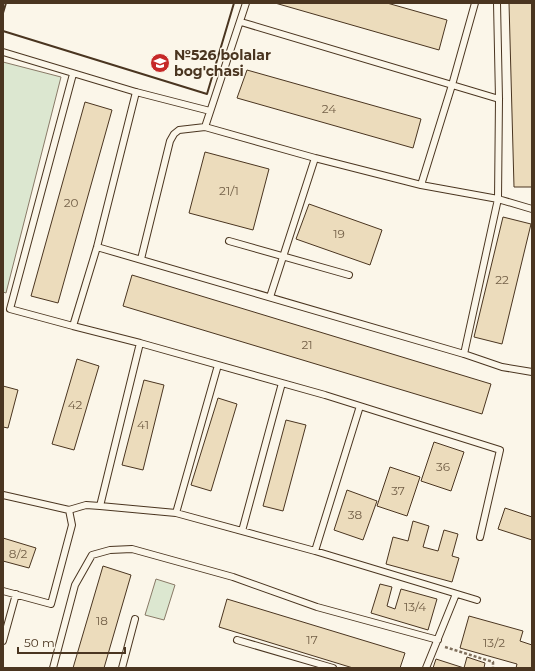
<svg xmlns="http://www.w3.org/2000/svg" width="535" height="671" viewBox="0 0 535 671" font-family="Montserrat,sans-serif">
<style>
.green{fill:#dce7d0;stroke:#887966}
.building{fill:#ecdcbc;stroke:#4a3520}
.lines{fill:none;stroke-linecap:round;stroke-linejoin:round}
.service-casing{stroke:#4a3520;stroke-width:8}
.path{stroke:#7f6f5c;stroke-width:2.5;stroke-dasharray:3 2;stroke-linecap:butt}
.service{stroke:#fbf6e9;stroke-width:6}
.wall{stroke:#4a3520;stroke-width:2}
.labels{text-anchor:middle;stroke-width:3;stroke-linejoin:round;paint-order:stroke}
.number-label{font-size:12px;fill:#725f47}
.poi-label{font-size:14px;font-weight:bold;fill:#4a3520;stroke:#fbf6e9;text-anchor:start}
</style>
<rect width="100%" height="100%" fill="#fbf6e9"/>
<path class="green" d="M 3,62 L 61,77 L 6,293 L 3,292 Z
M 156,579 L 175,585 L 164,620 L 145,615 Z"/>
<path class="building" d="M 275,3 L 387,3 L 447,20 L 439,50 Z
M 509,3 L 532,3 L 532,187 L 514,187 Z
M 247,70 L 421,119 L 413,148 L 237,98 Z
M 85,102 L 112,110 L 58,303 L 31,296 Z
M 205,152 L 269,169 L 253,230 L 189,213 Z
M 309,204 L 382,230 L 370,265 L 296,239 Z
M 503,217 L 531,224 L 502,344 L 474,337 Z
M 132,275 L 491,384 L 482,414 L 123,306 Z
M 77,359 L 99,366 L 74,450 L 52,444 Z
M 144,380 L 164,385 L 143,470 L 122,465 Z
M 3,386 L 18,390 L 8,428 L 3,427 Z
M 218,398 L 237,404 L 211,491 L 191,485 Z
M 286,420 L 306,425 L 283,511 L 263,506 Z
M 434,442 L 464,452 L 451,491 L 421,481 Z
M 390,467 L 420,477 L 407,516 L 377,506 Z
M 347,490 L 377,501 L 363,540 L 334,530 Z
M 505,508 L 532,517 L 532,540 L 498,529 Z
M 413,521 L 429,526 L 423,547 L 438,551 L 444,530 L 458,534 L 452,556 L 459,558 L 452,582 L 386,564 L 393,537 L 408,541 Z
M 3,538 L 36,548 L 29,568 L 3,561 Z
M 103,566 L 131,575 L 104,668 L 73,668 Z
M 380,584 L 392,587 L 387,606 L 395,609 L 401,589 L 437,599 L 428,630 L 371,613 Z
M 227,599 L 405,653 L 400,668 L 353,668 L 219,627 Z
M 469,616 L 523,631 L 520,641 L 532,645 L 532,668 L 516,668 L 517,664 L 460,648 Z
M 467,657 L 485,663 L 484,668 L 433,668 L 436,659 L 464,668 Z"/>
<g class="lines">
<defs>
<path id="service" d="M 241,22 L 499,99
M 3,52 L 136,92 L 210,111
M 73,74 L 10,309 L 73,326
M 136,92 L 97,247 L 73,326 L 140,343 L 325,395 L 500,450 L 480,537
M 205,127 L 246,3
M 421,185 L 452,85 L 475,3
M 229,241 L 349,275
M 97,247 L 464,354 L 502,367 L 532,372
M 141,259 L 170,141 L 174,134 L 179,130 L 205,127 L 315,158 L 421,185 L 498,199 L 532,209
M 270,297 L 315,158
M 464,354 L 498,199 L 499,99 L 497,3
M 3,495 L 69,510 L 86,505 L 100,506 L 176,513 L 315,551 L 477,600
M 100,506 L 140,343
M 176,513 L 218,365
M 242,531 L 282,383
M 315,551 L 360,406
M 3,591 L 51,604 L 72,525 L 69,510
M 237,640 L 333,668
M 3,641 L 16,594
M 53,668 L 75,585 L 92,555 L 110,550 L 132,549 L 233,577 L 317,607 L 438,640
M 122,668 L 135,619
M 426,668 L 456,594"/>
</defs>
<use href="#service" class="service-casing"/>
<path class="path" d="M 445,647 L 493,662 L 493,668"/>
<use href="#service" class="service"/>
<path class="wall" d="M 3,13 L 6,3
M 3,31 L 207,94 L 234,3"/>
</g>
<defs>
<symbol id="school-disc" viewBox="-11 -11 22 22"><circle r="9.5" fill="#c62828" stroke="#fbf6e9"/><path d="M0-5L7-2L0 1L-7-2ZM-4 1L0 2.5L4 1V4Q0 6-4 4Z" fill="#fff"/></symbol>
</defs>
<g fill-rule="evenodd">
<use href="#school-disc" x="149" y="52" width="22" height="22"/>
</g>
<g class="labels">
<g class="number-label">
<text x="329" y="113">24</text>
<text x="229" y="195">21/1</text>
<text x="71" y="207">20</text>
<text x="339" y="238">19</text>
<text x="502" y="284">22</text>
<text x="307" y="349">21</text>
<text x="75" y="409">42</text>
<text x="143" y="429">41</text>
<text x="443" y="471">36</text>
<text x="398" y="495">37</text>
<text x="355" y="519">38</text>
<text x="18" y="558">8/2</text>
<text x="415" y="611">13/4</text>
<text x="102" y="625">18</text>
<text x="312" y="644">17</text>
<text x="494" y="647">13/2</text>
</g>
<g class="poi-label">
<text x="174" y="60">№526 bolalar<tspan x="174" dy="16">bog'chasi</tspan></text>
</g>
</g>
<rect width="535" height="671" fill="none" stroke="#4a3520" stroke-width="8"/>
<path d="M18 647v6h107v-6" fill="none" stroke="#4a3520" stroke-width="2"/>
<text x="24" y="647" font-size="12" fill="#4a3520" stroke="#fbf6e9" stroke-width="3" paint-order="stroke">50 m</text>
</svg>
